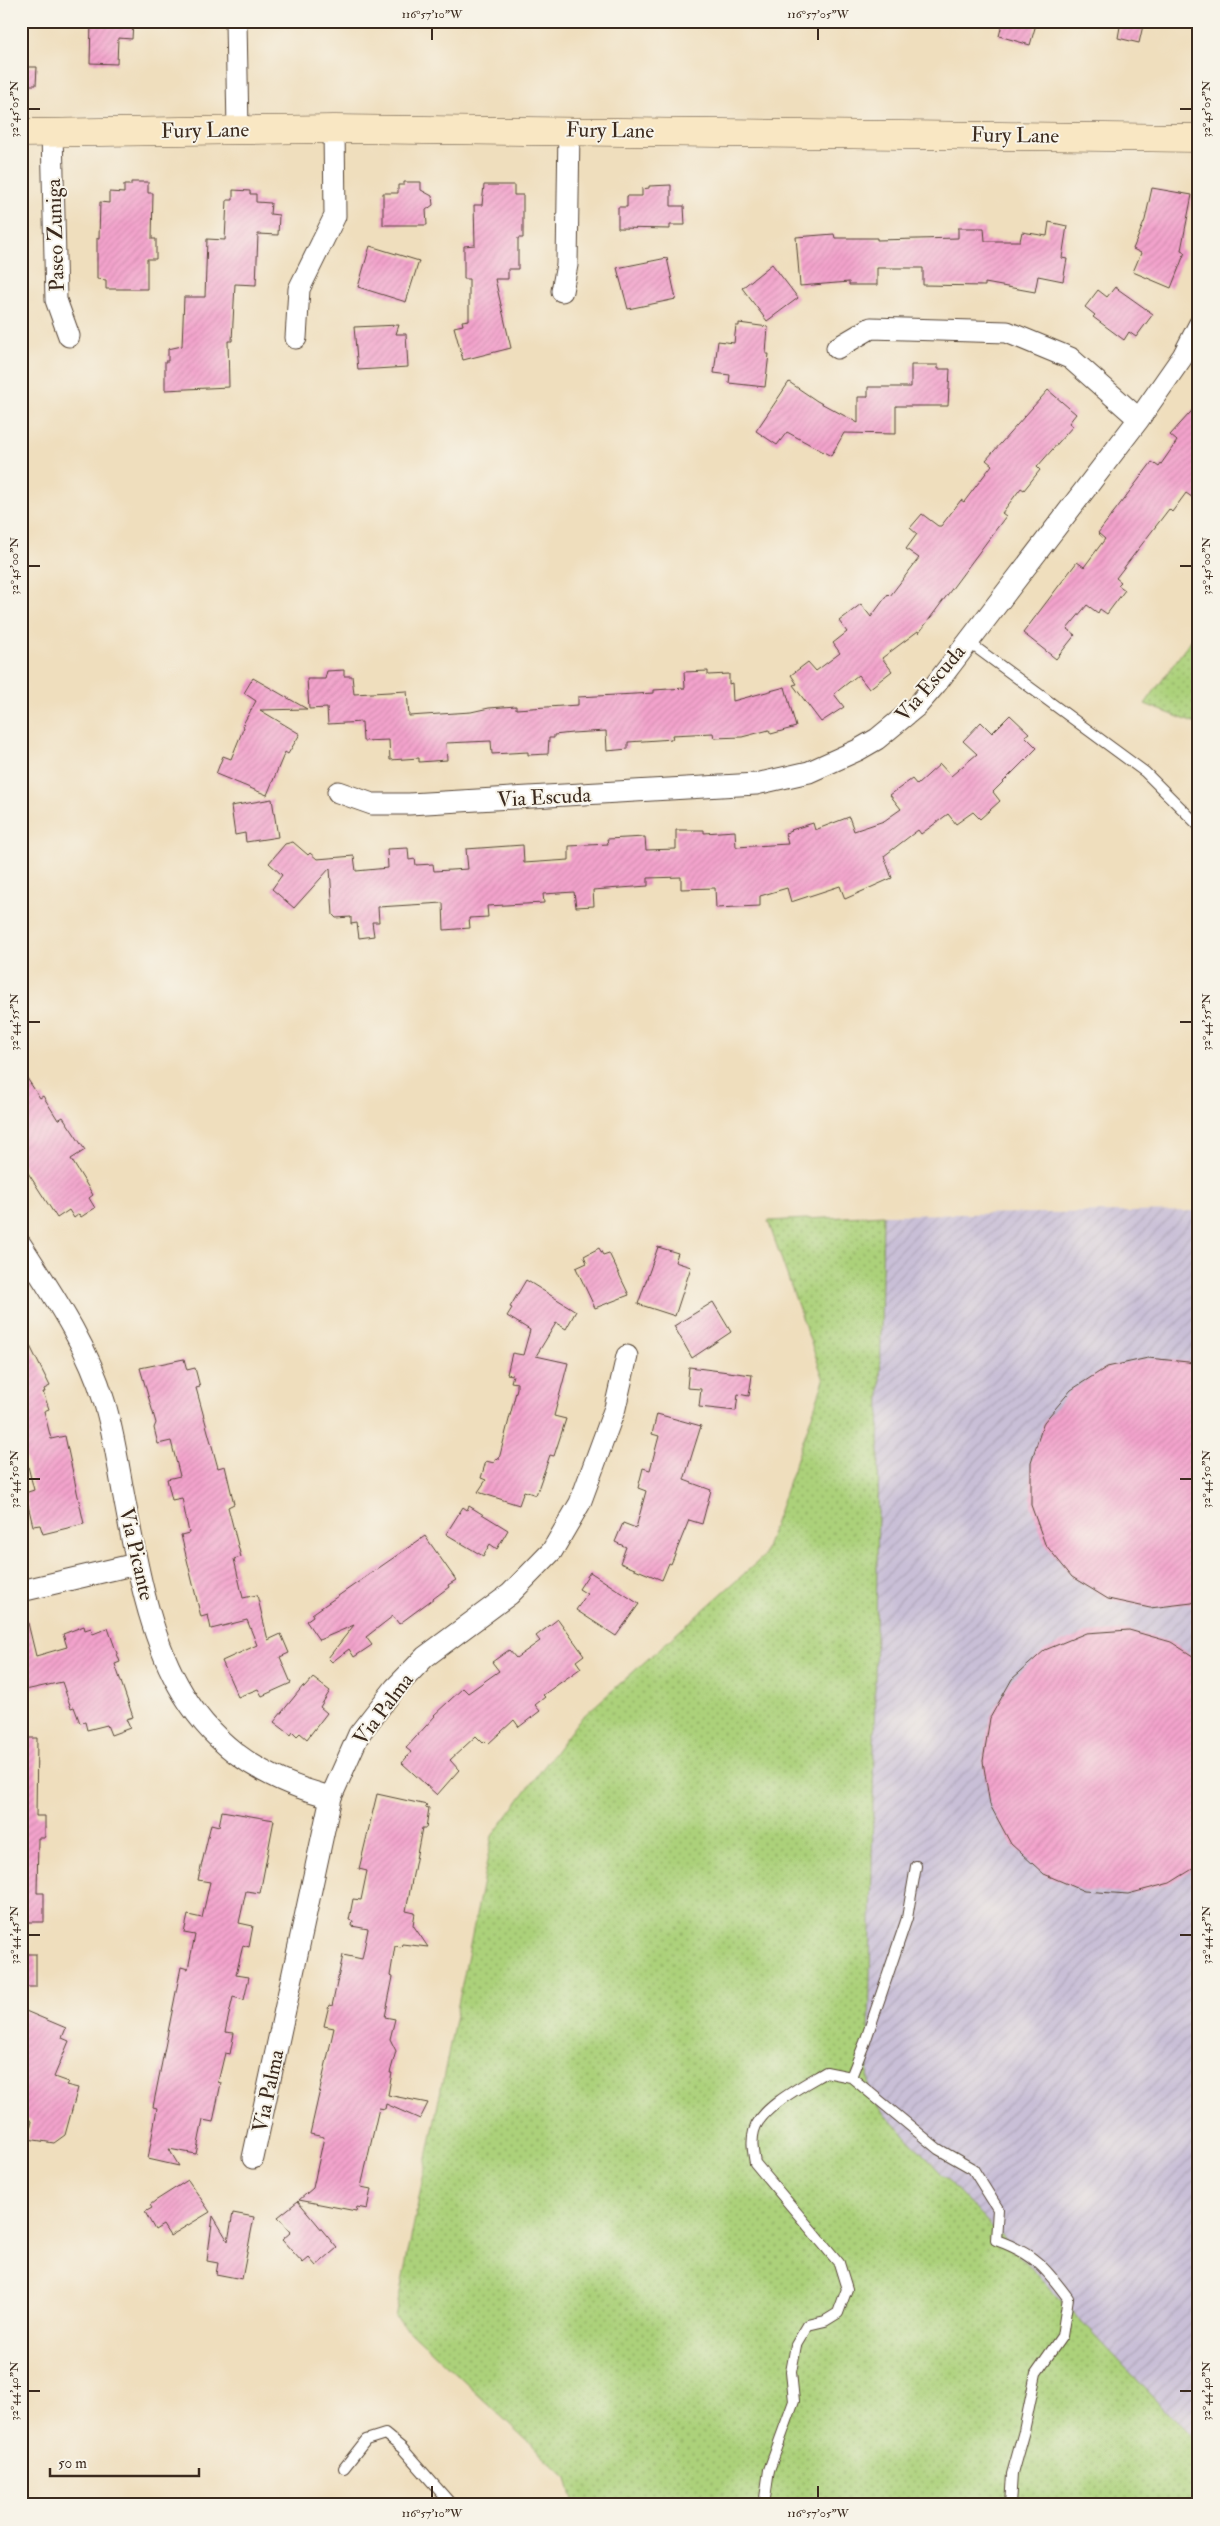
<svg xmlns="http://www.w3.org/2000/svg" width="1220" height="2526" viewBox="0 0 1220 2526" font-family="'IM FELL Double Pica',serif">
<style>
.industrial{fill:url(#industrial-furrows)}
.grass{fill:url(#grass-dots);stroke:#747e4c}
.building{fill:url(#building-hatch)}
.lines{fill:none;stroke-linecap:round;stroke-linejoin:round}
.lane-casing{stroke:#564536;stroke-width:12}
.street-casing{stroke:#564536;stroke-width:23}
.secondary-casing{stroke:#564536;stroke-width:29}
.lane{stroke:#fff;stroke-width:10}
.street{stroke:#fff;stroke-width:21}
.secondary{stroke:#f9e7c3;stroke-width:28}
.ticks{fill:none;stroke:#3b2a1e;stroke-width:2}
.labels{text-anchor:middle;stroke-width:4;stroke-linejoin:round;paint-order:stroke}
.street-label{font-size:21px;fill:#3b2a1e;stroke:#f7f3e8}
.neatline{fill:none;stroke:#3b2a1e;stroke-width:2}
.ticks-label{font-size:12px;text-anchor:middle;fill:#3b2a1e}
</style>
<defs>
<pattern id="industrial-furrows" width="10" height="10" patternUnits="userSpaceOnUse" patternTransform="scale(1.25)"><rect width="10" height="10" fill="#c9bfd7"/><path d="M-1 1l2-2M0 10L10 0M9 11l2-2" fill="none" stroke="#aea4b8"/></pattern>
<pattern id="grass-dots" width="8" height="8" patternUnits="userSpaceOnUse" patternTransform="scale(1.25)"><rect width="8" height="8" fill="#acd17a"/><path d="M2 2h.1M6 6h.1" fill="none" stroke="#8daa63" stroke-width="1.8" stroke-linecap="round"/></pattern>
<pattern id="building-hatch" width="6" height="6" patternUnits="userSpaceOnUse" patternTransform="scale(1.25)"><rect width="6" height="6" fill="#f3a3cc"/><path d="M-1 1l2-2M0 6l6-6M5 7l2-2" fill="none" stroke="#d18caf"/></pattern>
</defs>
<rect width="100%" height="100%" fill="#f7f3e8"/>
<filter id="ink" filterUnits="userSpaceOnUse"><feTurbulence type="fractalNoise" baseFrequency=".02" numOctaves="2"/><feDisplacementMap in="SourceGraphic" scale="10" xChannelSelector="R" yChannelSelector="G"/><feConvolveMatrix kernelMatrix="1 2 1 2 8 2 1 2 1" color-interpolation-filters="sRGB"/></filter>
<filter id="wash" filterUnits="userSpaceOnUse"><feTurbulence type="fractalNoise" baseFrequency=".0096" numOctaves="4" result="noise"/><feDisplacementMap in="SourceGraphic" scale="20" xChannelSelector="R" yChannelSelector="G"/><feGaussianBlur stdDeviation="1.12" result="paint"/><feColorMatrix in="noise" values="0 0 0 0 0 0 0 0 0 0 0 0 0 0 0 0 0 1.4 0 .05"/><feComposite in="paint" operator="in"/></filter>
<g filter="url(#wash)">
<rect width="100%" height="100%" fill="#efdebd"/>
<path class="industrial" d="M 1199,1211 L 1199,2445 L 868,2096 L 883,1215 Z"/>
<path class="grass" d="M 1199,629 L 1199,725 L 1145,704 Z
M 883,1215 L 868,2096 L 1199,2445 L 1199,2505 L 574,2505 L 567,2478 L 395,2317 L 492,1836 L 579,1720 L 763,1557 L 824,1380 L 768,1221 Z"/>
<g id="blocks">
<path class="building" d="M 91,21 L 133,21 L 132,39 L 118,38 L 117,64 L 90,63 Z
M 1003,21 L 1037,21 L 1030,45 L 999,36 Z
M 1121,21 L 1144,21 L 1139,43 L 1118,38 Z
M 21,67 L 37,67 L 36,85 L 21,85 Z
M 131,182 L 148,182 L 148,193 L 153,193 L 152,239 L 156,239 L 156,259 L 147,259 L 147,289 L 106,289 L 106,280 L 97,279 L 97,238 L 99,238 L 100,202 L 109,203 L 109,192 L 124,193 L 124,185 L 131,185 Z
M 404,182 L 421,182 L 421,190 L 432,196 L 433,205 L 426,210 L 427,225 L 383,225 L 383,193 L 398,193 L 398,185 L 404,185 Z
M 484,185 L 514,185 L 514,195 L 523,195 L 523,238 L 518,238 L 518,269 L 508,269 L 508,279 L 495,279 L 511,348 L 463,360 L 454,327 L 463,325 L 462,321 L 469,320 L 469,279 L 464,279 L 464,246 L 475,245 L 474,205 L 482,205 Z
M 671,185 L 671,206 L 684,206 L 685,225 L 670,225 L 670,229 L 618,228 L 618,207 L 627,207 L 627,196 L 642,196 L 642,189 L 649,188 L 649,186 Z
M 1152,188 L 1192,195 L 1181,250 L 1185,252 L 1171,288 L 1133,272 L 1141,253 L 1133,249 L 1145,220 Z
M 233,190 L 250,191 L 250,194 L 256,194 L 256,202 L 271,203 L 270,214 L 279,215 L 278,235 L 258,234 L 256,285 L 235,284 L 232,341 L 228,341 L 229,387 L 165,390 L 165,361 L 168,361 L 168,349 L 182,346 L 184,297 L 205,297 L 207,239 L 225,240 L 227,200 L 233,200 Z
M 1049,222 L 1067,226 L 1062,258 L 1067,259 L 1063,281 L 1038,276 L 1035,292 L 985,283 L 985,286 L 923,285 L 923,268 L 877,268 L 877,285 L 849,285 L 849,282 L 800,286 L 796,237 L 834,234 L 835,238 L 877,238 L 877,240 L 958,238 L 958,228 L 984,228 L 985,241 L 1020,241 L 1022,232 L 1047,236 Z
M 370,246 L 419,261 L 406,302 L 358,287 Z
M 667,258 L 676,299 L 628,309 L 617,268 Z
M 772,264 L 798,298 L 767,321 L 742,288 Z
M 1115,287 L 1153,314 L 1136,337 L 1129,332 L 1124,340 L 1093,317 L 1095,315 L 1085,307 L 1098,290 L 1107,297 Z
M 739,323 L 768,327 L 766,354 L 769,354 L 765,387 L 729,383 L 730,375 L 714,373 L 718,341 L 734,343 L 736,326 L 739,326 Z
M 399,325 L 396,334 L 406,334 L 408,367 L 358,370 L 354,327 Z
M 911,365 L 938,365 L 938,369 L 950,369 L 948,406 L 896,406 L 896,434 L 844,433 L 831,456 L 787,432 L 777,445 L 756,431 L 789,382 L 817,401 L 858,423 L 858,397 L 868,397 L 868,387 L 911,387 Z
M 1048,390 L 1076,414 L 1069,423 L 1073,426 L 1037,467 L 1040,470 L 1024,490 L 1021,488 L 1002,513 L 1006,516 L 919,633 L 918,631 L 882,658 L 892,671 L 869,689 L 858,675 L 834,694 L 844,707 L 821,722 L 793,685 L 797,684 L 791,675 L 808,662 L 816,671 L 840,653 L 833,643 L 847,632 L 839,621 L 861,604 L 871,617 L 888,594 L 890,596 L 919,558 L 906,549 L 917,534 L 910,528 L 922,514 L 938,526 L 941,526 L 961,500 L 964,502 L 992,465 L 986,460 Z
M 1199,403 L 1199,502 L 1186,493 L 1172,512 L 1169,509 L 1116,578 L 1121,582 L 1118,585 L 1125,590 L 1107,614 L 1100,609 L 1098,613 L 1087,605 L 1067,629 L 1075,635 L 1056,659 L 1023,633 L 1077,562 L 1084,567 L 1105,539 L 1098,533 L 1152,462 L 1159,467 L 1177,441 L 1170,435 Z
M 344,670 L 344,676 L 352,676 L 354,694 L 407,691 L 409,716 L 471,712 L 489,708 L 516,706 L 516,709 L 578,705 L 578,697 L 654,693 L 654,690 L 685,688 L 684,672 L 708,671 L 708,675 L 729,674 L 729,684 L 732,683 L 733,701 L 785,687 L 796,727 L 771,734 L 769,730 L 742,737 L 714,738 L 713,733 L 672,735 L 673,739 L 628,742 L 628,749 L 607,751 L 606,731 L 572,733 L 554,735 L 554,738 L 549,738 L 548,754 L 528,755 L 528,752 L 492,754 L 491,741 L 446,743 L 447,760 L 419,762 L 419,758 L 390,760 L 389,740 L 363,741 L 362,722 L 328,724 L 327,708 L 309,709 L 307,679 L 325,679 L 327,671 Z
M 253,678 L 307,709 L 260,710 L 300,734 L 288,754 L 285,752 L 267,795 L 216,774 L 223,756 L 231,759 L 244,727 L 242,726 L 256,701 L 244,693 Z
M 1010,715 L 1029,733 L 1025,736 L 1037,748 L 993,792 L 1000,801 L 980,819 L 973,812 L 956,824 L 948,814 L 921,834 L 918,830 L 884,856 L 892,878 L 845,899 L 840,886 L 791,902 L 787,888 L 760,896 L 760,906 L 716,908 L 715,888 L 681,889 L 681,877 L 648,878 L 648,886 L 593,890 L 594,906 L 576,907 L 574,892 L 543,894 L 544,903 L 487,906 L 488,917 L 469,918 L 470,928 L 444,930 L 443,903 L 378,907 L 379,922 L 372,922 L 374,936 L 359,938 L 357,923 L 351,924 L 351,917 L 336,918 L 333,915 L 330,868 L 294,908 L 272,889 L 282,875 L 269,863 L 285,844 L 293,842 L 308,855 L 310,853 L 317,859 L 354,856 L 356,871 L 388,868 L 387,849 L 408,848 L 409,860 L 415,859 L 416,865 L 433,864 L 434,871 L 468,869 L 466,849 L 523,845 L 524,863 L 569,860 L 569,846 L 608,844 L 607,839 L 645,837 L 646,850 L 676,849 L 676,830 L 704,830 L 704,833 L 735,831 L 736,847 L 788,844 L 785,833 L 792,831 L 791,830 L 813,823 L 815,830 L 849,817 L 854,831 L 884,821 L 901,809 L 890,795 L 912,779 L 917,785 L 940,764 L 951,776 L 977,754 L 963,741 L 981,722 L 992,733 Z
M 272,799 L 278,837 L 246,842 L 245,833 L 235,835 L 231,806 Z
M 21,1069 L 40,1098 L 43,1096 L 58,1120 L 63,1117 L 85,1150 L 71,1159 L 93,1195 L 89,1198 L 95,1208 L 81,1217 L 79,1214 L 74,1218 L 69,1210 L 57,1218 L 21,1162 Z
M 658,1247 L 678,1253 L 675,1262 L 691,1267 L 675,1316 L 638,1304 Z
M 599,1248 L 603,1255 L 609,1253 L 629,1295 L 595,1308 L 576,1268 L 587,1263 L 584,1256 Z
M 526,1280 L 576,1311 L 566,1329 L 556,1323 L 536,1356 L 568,1363 L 554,1416 L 566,1419 L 554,1456 L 550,1455 L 536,1495 L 524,1491 L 519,1505 L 478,1492 L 486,1480 L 481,1478 L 486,1461 L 494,1463 L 496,1458 L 499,1459 L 517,1388 L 517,1383 L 511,1382 L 513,1375 L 507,1374 L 512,1353 L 523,1355 L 530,1330 L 507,1316 L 512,1308 L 510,1307 Z
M 713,1302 L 731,1332 L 692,1358 L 674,1326 Z
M 21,1328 L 50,1386 L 44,1389 L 45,1392 L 43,1392 L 49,1409 L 44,1411 L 51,1439 L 65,1436 L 84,1524 L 43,1534 L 40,1525 L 33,1526 L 25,1493 L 34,1490 L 21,1439 Z
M 1148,1358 L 1188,1362 L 1199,1366 L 1199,1599 L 1192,1603 L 1150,1608 L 1108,1599 L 1072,1577 L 1045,1544 L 1031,1505 L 1031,1462 L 1044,1422 L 1071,1390 L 1107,1367 Z
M 184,1359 L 187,1370 L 195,1368 L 200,1387 L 196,1388 L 218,1468 L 225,1466 L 234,1504 L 228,1507 L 241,1557 L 234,1559 L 243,1598 L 257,1595 L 268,1640 L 281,1634 L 289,1653 L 280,1657 L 291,1683 L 262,1696 L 258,1689 L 238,1697 L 222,1661 L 257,1645 L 247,1620 L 211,1629 L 208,1615 L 201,1617 L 181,1535 L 189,1533 L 182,1498 L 172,1500 L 167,1479 L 180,1476 L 171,1441 L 158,1444 L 154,1428 L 156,1423 L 140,1368 Z
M 689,1367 L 752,1375 L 749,1396 L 738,1394 L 736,1411 L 699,1407 L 701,1389 L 687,1388 Z
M 657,1414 L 701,1426 L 684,1480 L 711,1490 L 702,1524 L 689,1520 L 671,1564 L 669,1563 L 662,1580 L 620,1563 L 626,1547 L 615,1542 L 623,1523 L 636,1528 L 646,1491 L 638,1488 L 643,1468 L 650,1470 L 659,1436 L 652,1434 Z
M 469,1506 L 508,1530 L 497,1549 L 490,1544 L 483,1556 L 446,1534 L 463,1507 L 467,1510 Z
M 425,1536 L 456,1580 L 448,1585 L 449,1587 L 399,1624 L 393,1616 L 366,1637 L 372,1645 L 354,1657 L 349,1649 L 332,1662 L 328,1658 L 354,1625 L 319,1640 L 306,1621 L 313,1616 L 312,1614 Z
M 590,1572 L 639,1604 L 616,1636 L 576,1610 L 587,1594 L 579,1589 Z
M 27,1619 L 36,1656 L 67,1647 L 63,1634 L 84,1626 L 85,1630 L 91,1628 L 93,1634 L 108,1628 L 120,1662 L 115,1664 L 133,1717 L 126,1719 L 130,1728 L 111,1735 L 107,1725 L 87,1730 L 85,1722 L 80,1723 L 74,1707 L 71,1708 L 62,1682 L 21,1691 L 21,1620 Z
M 558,1619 L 584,1655 L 576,1661 L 581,1668 L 543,1695 L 545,1697 L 535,1705 L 540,1711 L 519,1727 L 514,1720 L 488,1744 L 485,1741 L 483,1743 L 476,1736 L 450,1760 L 459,1770 L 437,1795 L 402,1763 L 411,1752 L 406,1748 L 435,1716 L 434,1715 L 463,1688 L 468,1693 L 499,1671 L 492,1662 L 509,1650 L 516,1658 L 540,1641 L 536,1636 Z
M 1129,1630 L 1171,1642 L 1199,1660 L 1199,1865 L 1170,1883 L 1128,1894 L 1084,1891 L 1044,1874 L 1011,1844 L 990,1805 L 983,1761 L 990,1718 L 1012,1679 L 1045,1650 L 1086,1633 Z
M 313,1678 L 330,1691 L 320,1707 L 327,1713 L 307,1739 L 300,1733 L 297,1736 L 293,1732 L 291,1735 L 274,1722 L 303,1686 L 304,1688 Z
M 21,1738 L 37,1738 L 36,1816 L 45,1816 L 45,1836 L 44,1838 L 38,1838 L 37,1893 L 44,1893 L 44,1922 L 21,1922 Z
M 377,1794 L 427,1805 L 425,1807 L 429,1808 L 426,1828 L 422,1828 L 406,1911 L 415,1913 L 413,1925 L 428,1947 L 402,1944 L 401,1947 L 395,1946 L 390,1976 L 393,1977 L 385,2017 L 395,2019 L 390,2039 L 396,2051 L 390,2073 L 392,2073 L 388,2095 L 428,2103 L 420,2119 L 386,2104 L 385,2109 L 379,2108 L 361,2187 L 371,2189 L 367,2209 L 357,2207 L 356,2211 L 299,2200 L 313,2188 L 324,2137 L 310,2134 L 334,2028 L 324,2026 L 329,2005 L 332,2006 L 343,1955 L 362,1959 L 368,1929 L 352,1926 L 353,1921 L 349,1920 L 353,1899 L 361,1900 L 367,1871 L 359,1869 Z
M 222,1811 L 274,1820 L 260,1893 L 246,1891 L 239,1923 L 253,1926 L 249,1947 L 243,1945 L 236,1975 L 249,1977 L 244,2000 L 233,1997 L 225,2032 L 234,2033 L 230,2054 L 225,2053 L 218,2082 L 221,2083 L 213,2122 L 203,2120 L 196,2154 L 169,2149 L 179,2166 L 148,2159 L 157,2108 L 153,2107 L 181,1967 L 188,1969 L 195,1935 L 184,1933 L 188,1915 L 202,1918 L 210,1882 L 198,1880 L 211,1824 L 219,1826 Z
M 21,1954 L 36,1954 L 36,1987 L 21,1987 Z
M 21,2009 L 66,2028 L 62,2038 L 69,2041 L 54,2077 L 68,2082 L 66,2085 L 78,2088 L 65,2135 L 54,2143 L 28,2139 L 32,2121 L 21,2116 Z
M 188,2180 L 210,2212 L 170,2236 L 163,2225 L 155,2230 L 145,2212 L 152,2208 L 150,2205 L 155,2201 Z
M 298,2201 L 337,2248 L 316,2266 L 309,2258 L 303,2263 L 282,2240 L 291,2232 L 278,2217 Z
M 233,2213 L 254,2217 L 242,2279 L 216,2274 L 218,2263 L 207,2261 L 213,2216 L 228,2241 Z"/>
</g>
</g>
<g filter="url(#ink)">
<use href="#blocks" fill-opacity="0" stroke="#564536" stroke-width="1"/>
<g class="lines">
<defs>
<path id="lane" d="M 967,641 L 1145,772 L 1199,826
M 916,1866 L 907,1918 L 865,2042 L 851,2077 L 938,2149 L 973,2169 L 998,2209 L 996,2240 C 1033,2253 1045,2267 1068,2298 L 1062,2336 L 1036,2373 L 1024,2431 L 1012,2474 L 1010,2505
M 344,2468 L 366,2440 L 385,2434 L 402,2448 L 452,2505
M 764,2505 L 769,2470 L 794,2401 L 791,2372 L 796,2345 L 808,2325 L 825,2321 L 838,2313 L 847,2289 L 839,2263 L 755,2163 C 753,2152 751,2142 754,2131 C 760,2107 806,2084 826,2072 L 851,2077"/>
<path id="street" d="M 236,21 L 238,130
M 52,133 L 56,300 L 69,336
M 562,291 L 567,265 L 569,129
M 296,338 L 299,289 L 335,216 L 334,129
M 837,348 L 871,328 L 1007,332 L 1070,358 L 1139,419
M 338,792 L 372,804 L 409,804 L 756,784 L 809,772 L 858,750 L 877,739 L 917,706 L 936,684 L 1139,419 L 1183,356 L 1199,325
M 21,1245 C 53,1295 87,1344 104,1401 C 114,1433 118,1465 124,1497 C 150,1638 173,1757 331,1797
M 21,1591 L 136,1564
M 253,2158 L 331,1797 L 359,1734 L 395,1688 L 425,1657 L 510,1594 L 552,1551 L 580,1503 L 615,1408 L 627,1356"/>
<path id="secondary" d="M 21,133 L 334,129 L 1199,138"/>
</defs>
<use href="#lane" class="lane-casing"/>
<use href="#street" class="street-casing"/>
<use href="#secondary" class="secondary-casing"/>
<use href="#lane" class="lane"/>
<use href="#street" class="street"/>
<use href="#secondary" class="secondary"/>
</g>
</g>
<path class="ticks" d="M 432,28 L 432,40M 818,28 L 818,40M 28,109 L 40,109M 1180,109 L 1192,109M 28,566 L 40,566M 1180,566 L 1192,566M 28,1022 L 40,1022M 1180,1022 L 1192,1022M 28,1479 L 40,1479M 1180,1479 L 1192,1479M 28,1935 L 40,1935M 1180,1935 L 1192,1935M 28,2391 L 40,2391M 1180,2391 L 1192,2391M 432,2486 L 432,2498M 818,2486 L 818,2498"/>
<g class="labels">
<g class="street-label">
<text transform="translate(205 130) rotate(-1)" y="7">Fury Lane</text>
<text transform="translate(610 130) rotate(1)" y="7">Fury Lane</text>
<text transform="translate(1015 135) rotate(1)" y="7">Fury Lane</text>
<text transform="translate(55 235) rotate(-92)" y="7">Paseo Zuniga</text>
<text transform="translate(930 683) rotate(-49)" y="7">Via Escuda</text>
<text transform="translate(544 797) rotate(-3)" y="7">Via Escuda</text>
<text transform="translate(137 1554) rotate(77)" y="7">Via Picante</text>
<text transform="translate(383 1709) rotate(-53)" y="7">Via Palma</text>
<text transform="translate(268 2091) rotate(-78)" y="7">Via Palma</text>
</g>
</g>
<rect width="1220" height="2526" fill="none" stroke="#f7f3e8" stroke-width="55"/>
<path d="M50 2468v8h149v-8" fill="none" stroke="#3b2a1e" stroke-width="2.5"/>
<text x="58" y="2468" font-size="15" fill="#3b2a1e" stroke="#f7f3e8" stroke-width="4" paint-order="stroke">50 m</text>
<rect x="28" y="28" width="1164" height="2470" class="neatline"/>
<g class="ticks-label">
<text x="432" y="18">116°57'10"W</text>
<text x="818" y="18">116°57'05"W</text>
<text transform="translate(14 109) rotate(-90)" y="4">32°45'05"N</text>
<text transform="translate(1206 109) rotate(-90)" y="4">32°45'05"N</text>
<text transform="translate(14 566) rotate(-90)" y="4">32°45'00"N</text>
<text transform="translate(1206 566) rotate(-90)" y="4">32°45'00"N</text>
<text transform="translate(14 1022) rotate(-90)" y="4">32°44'55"N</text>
<text transform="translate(1206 1022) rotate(-90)" y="4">32°44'55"N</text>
<text transform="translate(14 1479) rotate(-90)" y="4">32°44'50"N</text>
<text transform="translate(1206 1479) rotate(-90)" y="4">32°44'50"N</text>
<text transform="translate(14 1935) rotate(-90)" y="4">32°44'45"N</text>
<text transform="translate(1206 1935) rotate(-90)" y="4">32°44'45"N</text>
<text transform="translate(14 2391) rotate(-90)" y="4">32°44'40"N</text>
<text transform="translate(1206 2391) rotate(-90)" y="4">32°44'40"N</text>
<text x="432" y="2517">116°57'10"W</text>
<text x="818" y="2517">116°57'05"W</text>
</g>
</svg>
